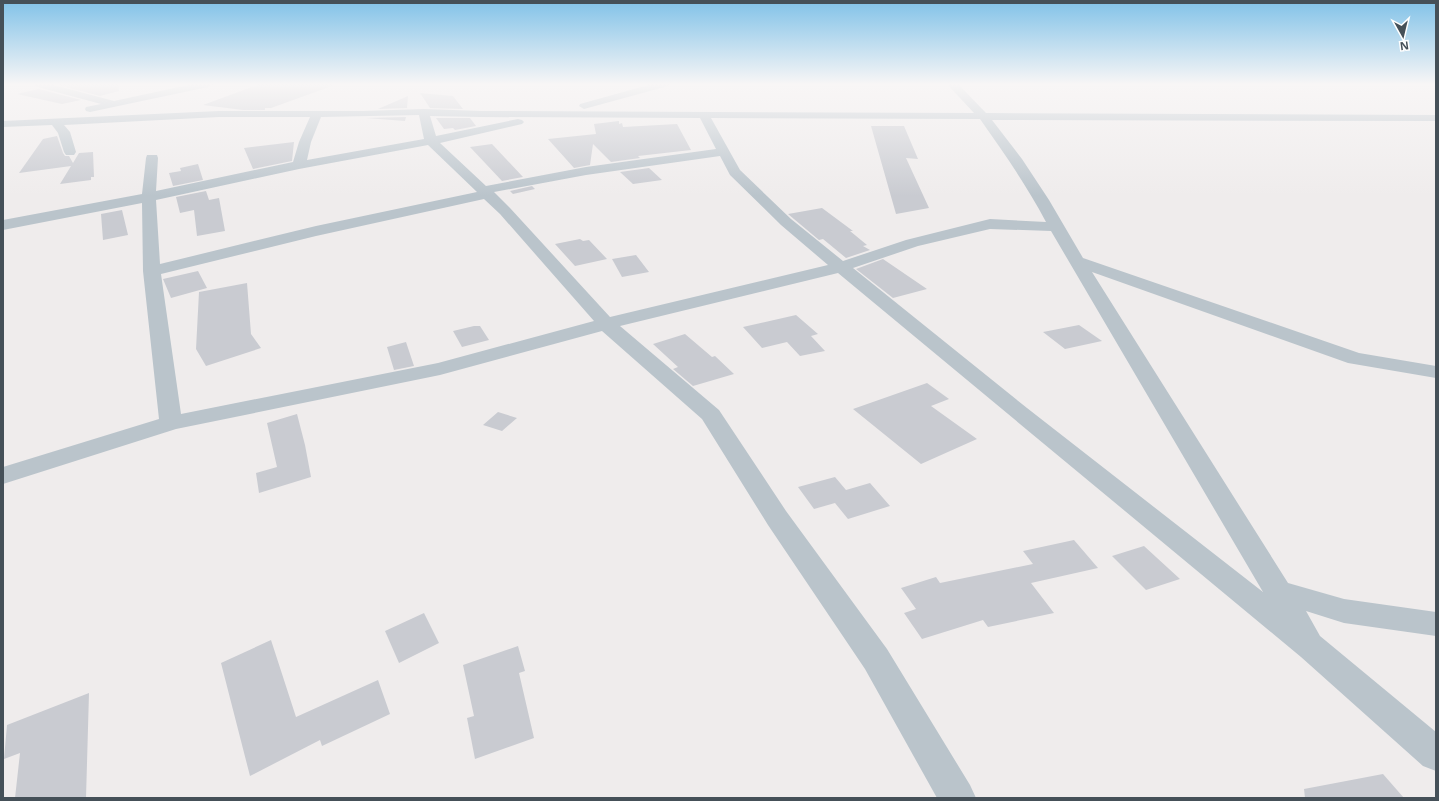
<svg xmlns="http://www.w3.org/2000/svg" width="1439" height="801" viewBox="0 0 1439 801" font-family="'Open Sans',sans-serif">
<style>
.building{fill:#c9cbd1}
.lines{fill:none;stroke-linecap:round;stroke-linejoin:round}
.minor{fill:#bac4cb;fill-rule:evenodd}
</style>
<rect width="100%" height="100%" fill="#efecec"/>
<path class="building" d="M 60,84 L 118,84 L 119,91 L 100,96 L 58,85 Z
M 260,84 L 331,84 L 332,86 L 271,108 L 265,108 L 265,110 L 243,110 L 203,105 Z
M 39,89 L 81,100 L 62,104 L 17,94 Z
M 420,93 L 453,96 L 463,109 L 430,108 Z
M 408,96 L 407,108 L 378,109 Z
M 406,117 L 405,121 L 366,118 Z
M 436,118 L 470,118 L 476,126 L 455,130 L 453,128 L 444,129 Z
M 619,121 L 619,124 L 622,123 L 623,127 L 677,124 L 691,150 L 638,156 L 640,158 L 611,162 L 593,144 L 590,165 L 574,168 L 548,139 L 596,134 L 594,124 Z
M 871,126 L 904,126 L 918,159 L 906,158 L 929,208 L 896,214 Z
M 57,136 L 63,153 L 65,156 L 69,156 L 73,163 L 79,153 L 93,152 L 94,177 L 91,177 L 91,180 L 60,184 L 71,166 L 19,173 L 43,139 Z
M 294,142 L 292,161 L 253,169 L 244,148 Z
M 492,144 L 523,177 L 502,181 L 470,147 Z
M 198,164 L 203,180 L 173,186 L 169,173 L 181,171 L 180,168 Z
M 649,168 L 662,180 L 633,184 L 620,172 Z
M 532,186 L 535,189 L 513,194 L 510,191 Z
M 206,191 L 209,200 L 219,198 L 225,231 L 197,236 L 194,210 L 180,213 L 176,197 Z
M 822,208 L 853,231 L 850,231 L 867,245 L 863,246 L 870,250 L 846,258 L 823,239 L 819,240 L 788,214 Z
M 122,210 L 128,235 L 103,240 L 101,214 Z
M 580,239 L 583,241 L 589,240 L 607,259 L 575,266 L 555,244 Z
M 636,255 L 649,272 L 622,277 L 612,259 Z
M 883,259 L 927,289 L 893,298 L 856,269 Z
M 198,271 L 207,288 L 171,298 L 163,279 Z
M 247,283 L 251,334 L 261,348 L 206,366 L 196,349 L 199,292 Z
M 796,315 L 818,334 L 811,336 L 825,351 L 800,356 L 787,342 L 762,348 L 743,327 Z
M 1079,325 L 1102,341 L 1065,349 L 1043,332 Z
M 474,326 L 480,326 L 489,340 L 462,347 L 453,331 Z
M 685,334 L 712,357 L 715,356 L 734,374 L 693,386 L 673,369 L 678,367 L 653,344 Z
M 406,342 L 414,366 L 394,370 L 387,347 Z
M 927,383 L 949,399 L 931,406 L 977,439 L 921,464 L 853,409 Z
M 498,412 L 517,418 L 502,431 L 483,425 Z
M 297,414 L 305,445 L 311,477 L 259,493 L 256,473 L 277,467 L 267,423 Z
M 835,477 L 846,490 L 870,483 L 890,506 L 848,519 L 835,503 L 814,509 L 798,487 Z
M 1074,540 L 1098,568 L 1031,583 L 1054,613 L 988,627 L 983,620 L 922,639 L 904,613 L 916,609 L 901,588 L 936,577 L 940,583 L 1033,564 L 1023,551 Z
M 1144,546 L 1180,579 L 1146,590 L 1112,556 Z
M 424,613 L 439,643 L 399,663 L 385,631 Z
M 271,640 L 296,717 L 378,680 L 390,714 L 322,746 L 320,740 L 250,776 L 221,663 Z
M 518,646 L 525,671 L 519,673 L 534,738 L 475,759 L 467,718 L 474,716 L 463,665 Z
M 89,693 L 86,798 L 15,798 L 20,753 L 4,759 L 7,725 Z
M 1383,774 L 1404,798 L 1305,798 L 1304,789 Z"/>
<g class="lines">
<path class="minor" d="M 33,84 L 50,84 L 114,101 L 193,84 L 213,84 L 208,87 L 90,112 L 86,111 L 85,109 L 86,107 L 101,104 L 34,86 Z
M 652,84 L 669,84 L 668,86 L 584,109 L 579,106 L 580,104 Z
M 947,84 L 958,84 L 986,113 L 1436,115 L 1436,121 L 992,120 L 1022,159 L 1049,200 L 1083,258 L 1359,353 L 1436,366 L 1436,378 L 1348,363 L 1092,272 L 1288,583 L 1344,599 L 1436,612 L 1436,636 L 1344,623 L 1306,611 L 1320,636 L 1436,732 L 1436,771 L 1423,766 L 1301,657 L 838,273 L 620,326 L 719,410 L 786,511 L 887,649 L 970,785 L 976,798 L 937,798 L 865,669 L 768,525 L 702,419 L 602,331 L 440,375 L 176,429 L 3,484 L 3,467 L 159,419 L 143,271 L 142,203 L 3,230 L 3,220 L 142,194 L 146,158 L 147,155 L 157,155 L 158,158 L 156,191 L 293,162 L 299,142 L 310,117 L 219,117 L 64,125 L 70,132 L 76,152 L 74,155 L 66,155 L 64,152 L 58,133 L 52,125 L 3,127 L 3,121 L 219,111 L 363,111 L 424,109 L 481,111 L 974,113 ZM 419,115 L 424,139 L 307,160 L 311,142 L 321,117 ZM 430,116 L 481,117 L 700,118 L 716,149 L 586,167 L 486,186 L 440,143 L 522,124 L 524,122 L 522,120 L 518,119 L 436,136 ZM 711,118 L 980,119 C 1004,153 1027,186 1046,222 L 990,219 L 906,240 L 843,261 L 791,219 L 740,170 ZM 428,145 L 477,192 L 316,226 L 160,264 L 156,200 L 299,169 ZM 720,156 L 730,175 L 781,225 L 828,265 L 610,317 L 510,208 L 494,192 L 586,175 ZM 484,199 L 500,214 L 594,321 L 438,363 L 181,414 L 161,274 L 316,236 ZM 990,229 L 1051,231 L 1263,592 L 1027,408 L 853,268 L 918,246 Z"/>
</g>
<linearGradient id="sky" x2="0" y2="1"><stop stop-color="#81c2e8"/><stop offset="0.43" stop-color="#f8f6f6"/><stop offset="1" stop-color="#f8f6f6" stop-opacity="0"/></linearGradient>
<rect width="1439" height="196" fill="url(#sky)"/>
<rect width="1439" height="801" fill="none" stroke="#455058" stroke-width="8"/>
<g transform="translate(1403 36) rotate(172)" stroke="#ffffff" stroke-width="3" paint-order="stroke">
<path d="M0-3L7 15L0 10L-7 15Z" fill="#455058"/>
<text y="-6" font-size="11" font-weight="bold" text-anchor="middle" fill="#455058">N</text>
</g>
</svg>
